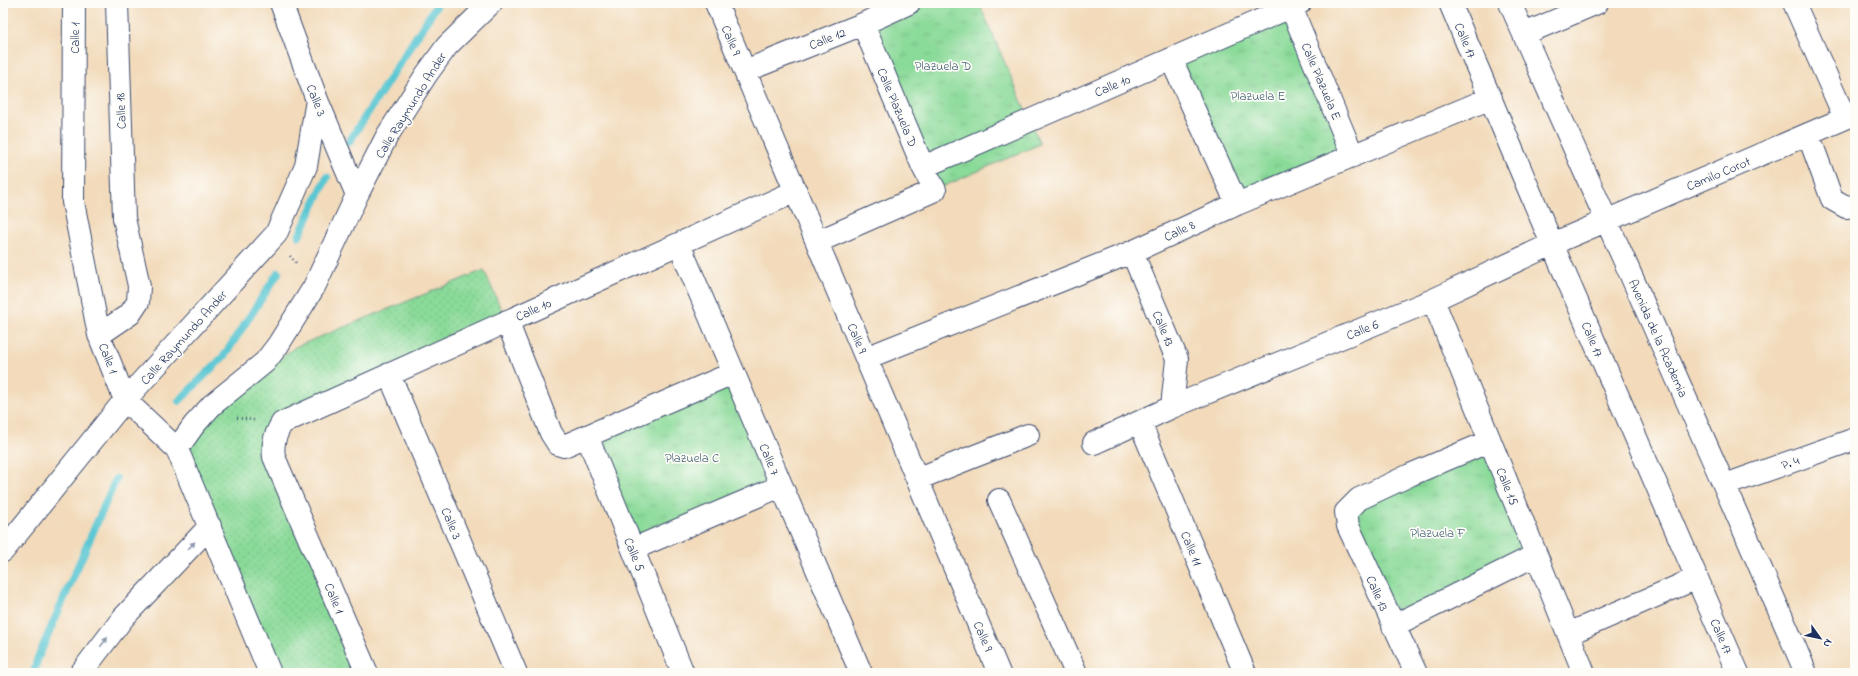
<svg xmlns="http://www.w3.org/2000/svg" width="1858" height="676" viewBox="0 0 1858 676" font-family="'Indie Flower',sans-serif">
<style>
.grass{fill:url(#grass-dots);stroke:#52847c}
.park{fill:url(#park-tufts);stroke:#52847c}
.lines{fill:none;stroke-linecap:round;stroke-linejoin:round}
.stream{stroke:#5bc7d3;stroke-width:8}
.street-casing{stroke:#3b496c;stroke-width:24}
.path{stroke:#3b496c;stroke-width:2.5;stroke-dasharray:1 3;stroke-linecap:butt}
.street{stroke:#fff;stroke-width:22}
.oneway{fill:#8d97ae}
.labels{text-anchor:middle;stroke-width:3.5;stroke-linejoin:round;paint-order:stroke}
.street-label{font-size:13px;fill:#1b2f5e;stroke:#fdfcf7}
.park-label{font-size:13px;fill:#375a6d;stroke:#fdfcf7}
</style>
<defs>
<pattern id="grass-dots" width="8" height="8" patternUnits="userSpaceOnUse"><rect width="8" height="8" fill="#8ada99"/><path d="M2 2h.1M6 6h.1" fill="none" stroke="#76bb86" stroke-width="1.8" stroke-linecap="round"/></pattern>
<pattern id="park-tufts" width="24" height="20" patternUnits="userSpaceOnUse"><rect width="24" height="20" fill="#8ada99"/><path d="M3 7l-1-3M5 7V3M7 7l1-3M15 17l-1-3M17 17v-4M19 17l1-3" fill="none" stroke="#76bb86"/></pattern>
</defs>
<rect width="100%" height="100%" fill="#fdfcf7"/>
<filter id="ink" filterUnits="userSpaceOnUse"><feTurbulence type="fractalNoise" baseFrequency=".025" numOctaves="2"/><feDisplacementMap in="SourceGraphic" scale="8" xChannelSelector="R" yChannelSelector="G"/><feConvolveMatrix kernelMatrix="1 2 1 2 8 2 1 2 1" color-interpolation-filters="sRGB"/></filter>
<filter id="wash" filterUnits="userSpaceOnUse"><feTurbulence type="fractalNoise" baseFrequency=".012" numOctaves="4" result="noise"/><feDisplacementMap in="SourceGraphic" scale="16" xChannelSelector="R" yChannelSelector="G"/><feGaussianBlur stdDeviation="0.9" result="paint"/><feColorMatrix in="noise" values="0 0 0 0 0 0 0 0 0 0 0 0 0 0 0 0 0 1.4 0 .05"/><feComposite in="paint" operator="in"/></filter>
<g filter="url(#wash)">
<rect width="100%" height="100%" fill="#f2daba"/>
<path class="grass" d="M 484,270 L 505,318 L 288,410 L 269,450 L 364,673 L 276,673 L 183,449 L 213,412 L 295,347 Z"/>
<path class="park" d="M 909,3 L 979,3 L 1040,144 L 935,190 L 863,24 Z
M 1291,7 L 1353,156 L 1237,204 L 1171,59 Z
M 733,373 L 781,486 L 633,549 L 587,436 Z
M 1490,441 L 1536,555 L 1393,626 L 1346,512 Z"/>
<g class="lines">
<path class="stream" d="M 349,142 L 438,3
M 299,236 L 327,177
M 179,401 L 224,356 L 278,273
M 34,673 L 37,660 L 116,479"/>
</g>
</g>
<g filter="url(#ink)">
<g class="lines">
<defs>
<path id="street" d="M 74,3 L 73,202 L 99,335 L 125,400 L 177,449 L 270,673
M 281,3 L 317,100 L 357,195
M 716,3 L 999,673
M 1450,3 L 1552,244 L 1738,673
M 1510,3 C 1608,226 1710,449 1806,673
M 1794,3 L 1845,118
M 1291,7 L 1353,156
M 1524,34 L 1597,3
M 1171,59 L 1237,204
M 745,71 L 863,24 L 909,3
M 1808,134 L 1832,199 L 1846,207 L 1855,206
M 923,167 L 1300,3
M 817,242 L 935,190 L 923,167 L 863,24
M 679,244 L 861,673
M 1132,252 L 1177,359 L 1172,407
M 1433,300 L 1584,673
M 507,321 L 551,433 L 558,444 L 564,446 L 733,373
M 99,335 L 130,314 L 138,302 L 139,286 L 124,218 L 117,3
M 866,358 L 1132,252 L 1237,204 L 1491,98
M 389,374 L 516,673
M 1140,423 L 1245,673
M 587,436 L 683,673
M 1094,443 L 1172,407 L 1433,300 L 1552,244 L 1855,114
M 177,449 L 194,425 L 212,405 L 265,362 L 278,345 L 314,287 L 357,195 L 387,136 L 426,75 L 447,46 L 491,3
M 917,479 L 1028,435
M 1725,485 L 1855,439
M 999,500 L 1076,673
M 633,549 L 781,486
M 3,551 L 125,400 L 276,234 L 306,166 L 317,100
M 1393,626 L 1536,555
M 1568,634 L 1697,578
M 81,673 L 123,618 L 210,526
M 367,673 L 274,457 C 272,444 275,435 282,423 L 796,191
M 1416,673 L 1348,526 L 1346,512 L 1359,499 L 1410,475 L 1490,441"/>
</defs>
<use href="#street" class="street-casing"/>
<path class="path" d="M 290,256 L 297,264
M 237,418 L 254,420"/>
<use href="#street" class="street"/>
</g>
<defs><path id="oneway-solid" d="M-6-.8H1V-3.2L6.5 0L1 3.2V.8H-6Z"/></defs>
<g class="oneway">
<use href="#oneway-solid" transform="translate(191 546) rotate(-47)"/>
<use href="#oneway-solid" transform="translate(104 642) rotate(-53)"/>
</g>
</g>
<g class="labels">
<g class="street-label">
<text transform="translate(74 38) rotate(-90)" y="5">Calle 1</text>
<text transform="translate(827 38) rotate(-22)" y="5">Calle 12</text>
<text transform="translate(732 40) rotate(67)" y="5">Calle 9</text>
<text transform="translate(1466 40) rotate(67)" y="5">Calle 17</text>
<text transform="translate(1322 81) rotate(67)" y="5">Calle Plazuela E</text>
<text transform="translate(1112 85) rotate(-23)" y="5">Calle 10</text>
<text transform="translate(317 100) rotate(68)" y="5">Calle 3</text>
<text transform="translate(410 105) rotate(-58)" y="5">Calle Raymundo Ander</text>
<text transform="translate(898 107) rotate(67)" y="5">Calle Plazuela D</text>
<text transform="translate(120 111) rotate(-92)" y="5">Calle 18</text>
<text transform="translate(1718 173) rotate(-23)" y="5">Camilo Corot</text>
<text transform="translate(1179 230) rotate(-25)" y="5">Calle 8</text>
<text transform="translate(533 309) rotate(-24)" y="5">Calle 10</text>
<text transform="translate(1164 328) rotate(67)" y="5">Calle 13</text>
<text transform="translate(1362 329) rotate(-22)" y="5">Calle 6</text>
<text transform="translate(183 337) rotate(-48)" y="5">Calle Raymundo Ander</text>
<text transform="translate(858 338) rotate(67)" y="5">Calle 9</text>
<text transform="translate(1659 338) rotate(66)" y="5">Avenida de la Academia</text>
<text transform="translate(1593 339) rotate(67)" y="5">Calle 17</text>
<text transform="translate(109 358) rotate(68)" y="5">Calle 1</text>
<text transform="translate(770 459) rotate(67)" y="5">Calle 7</text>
<text transform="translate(1790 462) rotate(-19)" y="5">P. 4</text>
<text transform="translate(1508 486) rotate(68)" y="5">Calle 15</text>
<text transform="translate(452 523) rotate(67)" y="5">Calle 3</text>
<text transform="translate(1192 548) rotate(67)" y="5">Calle 11</text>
<text transform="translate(635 554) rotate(68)" y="5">Calle 5</text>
<text transform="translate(1378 593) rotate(66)" y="5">Calle 13</text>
<text transform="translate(335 598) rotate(67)" y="5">Calle 1</text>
<text transform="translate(984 636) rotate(67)" y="5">Calle 9</text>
<text transform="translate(1722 636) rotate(66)" y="5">Calle 17</text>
</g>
<g class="park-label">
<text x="943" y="70">Plazuela D</text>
<text x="1258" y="100">Plazuela E</text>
<text x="692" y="462">Plazuela C</text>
<text x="1438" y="537">Plazuela F</text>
</g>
</g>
<rect width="1858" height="676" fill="none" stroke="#fdfcf7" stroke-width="16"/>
<g transform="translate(1820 638) rotate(123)" stroke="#fdfcf7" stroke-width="3" paint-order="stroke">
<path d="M0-3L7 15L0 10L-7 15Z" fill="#1b2f5e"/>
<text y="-6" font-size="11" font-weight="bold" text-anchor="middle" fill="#1b2f5e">N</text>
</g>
</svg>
